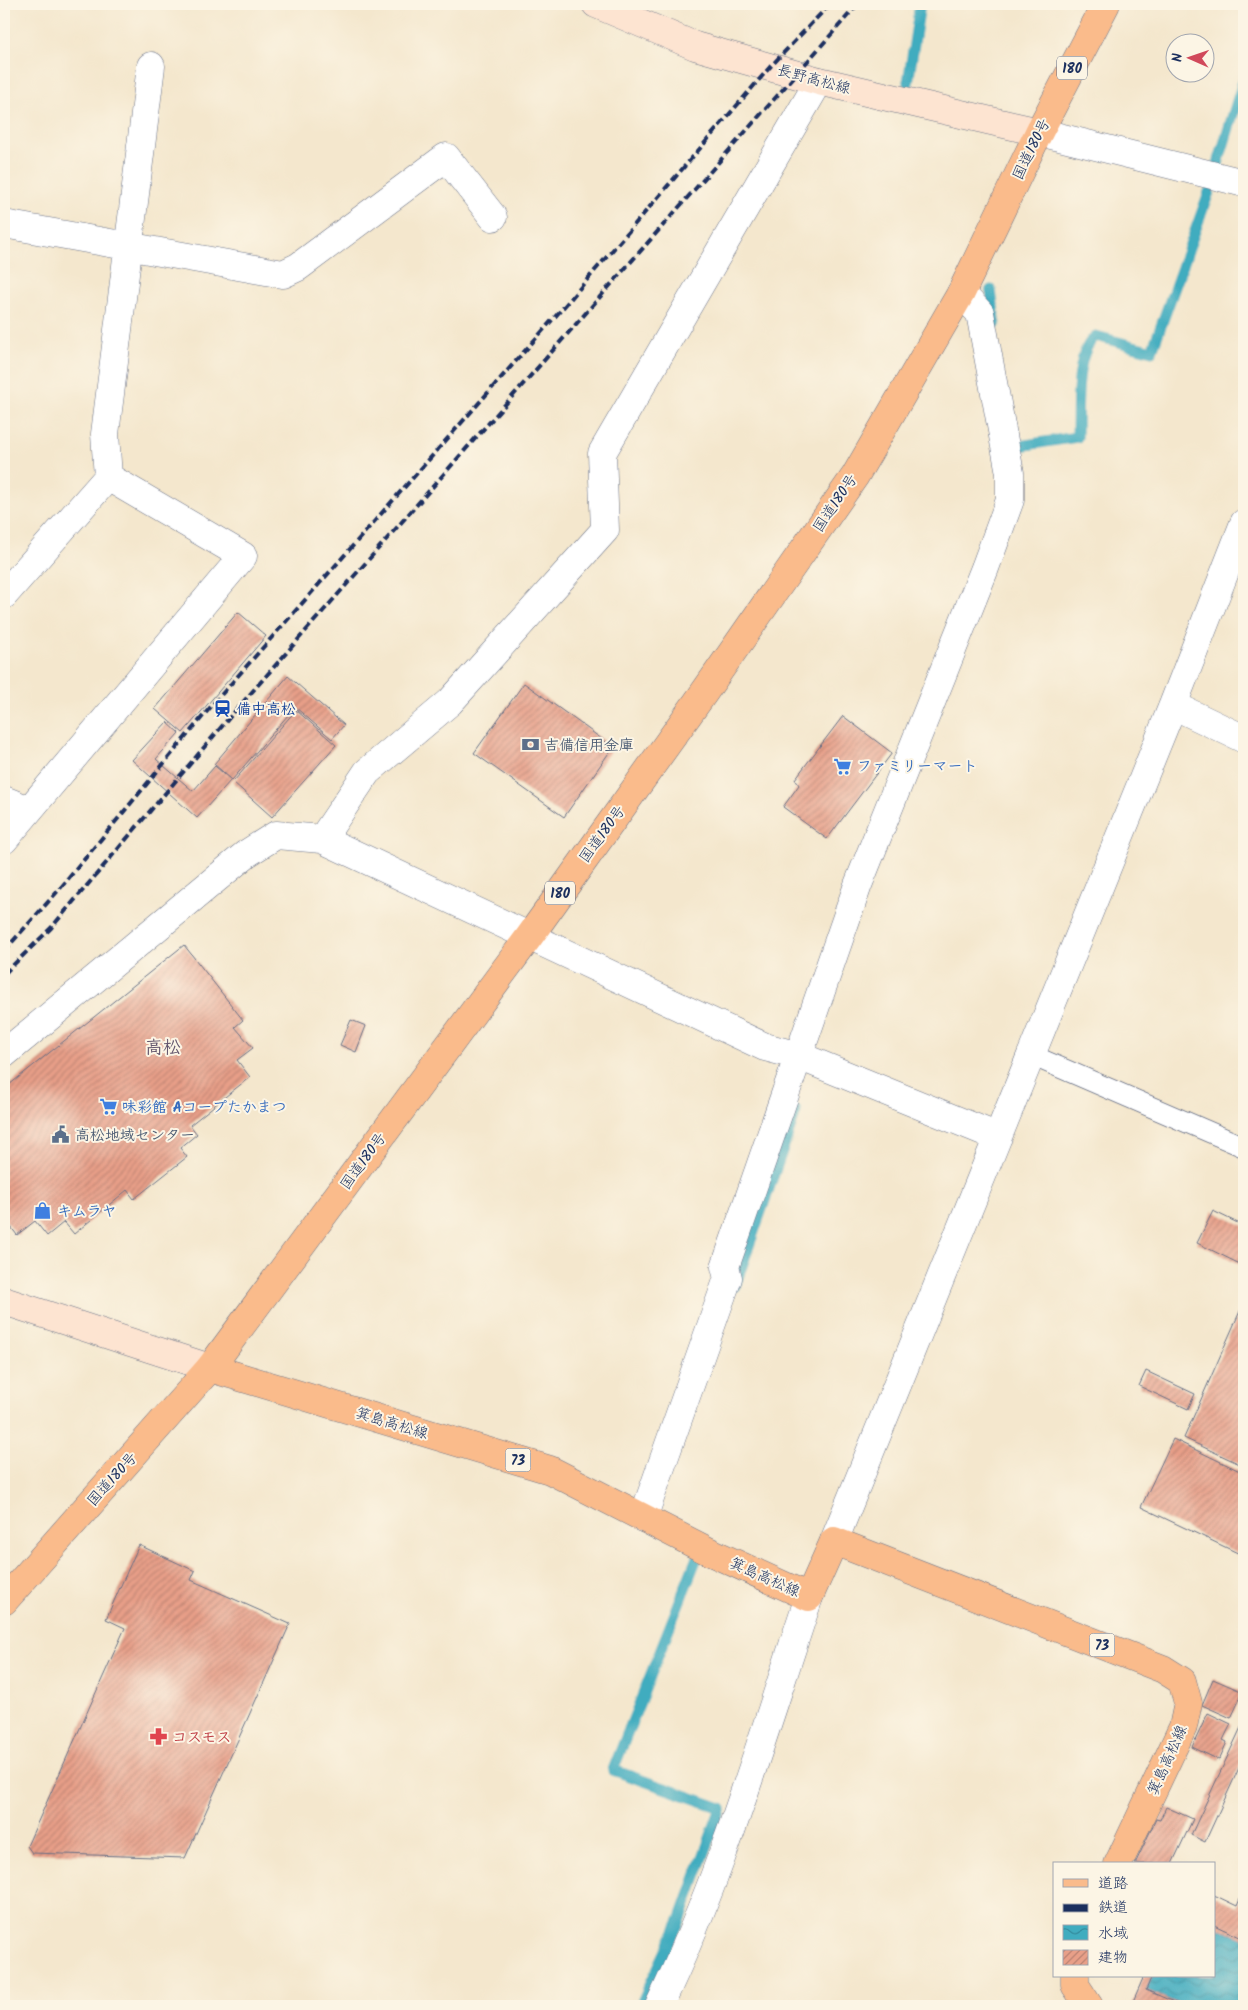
<svg xmlns="http://www.w3.org/2000/svg" width="1248" height="2010" viewBox="0 0 1248 2010" font-family="Kalam,'Klee One',sans-serif">
<style>
.water{fill:url(#water-waves);stroke:#2e6e8e}
.lines{fill:none;stroke-linecap:round;stroke-linejoin:round}
.stream{stroke:#40acbf;stroke-width:11}
.building{fill:url(#building-hatch)}
.lane-casing{stroke:#676f85;stroke-width:22}
.street-casing{stroke:#676f85;stroke-width:29}
.secondary-casing{stroke:#676f85;stroke-width:29}
.primary-casing{stroke:#676f85;stroke-width:29}
.highway-casing{stroke:#676f85;stroke-width:29}
.lane{stroke:#fff;stroke-width:20}
.street{stroke:#fff;stroke-width:28}
.secondary{stroke:#fde4d1;stroke-width:28}
.primary{stroke:#fabb8b;stroke-width:28}
.highway{stroke:#fabb8b;stroke-width:28}
.rail{stroke:#1b2f5e;stroke-width:4;stroke-dasharray:8 4;stroke-linecap:butt}
.labels{text-anchor:middle;stroke-width:4;stroke-linejoin:round;paint-order:stroke}
.shield{fill:#fcf5e5;stroke:#5e6a86;stroke-width:1}
.shield-label{font-size:14px;font-weight:bold;fill:#1b2f5e}
.street-label{font-size:15px;fill:#1b2f5e;stroke:#fcf5e5}
.transit-label{font-size:15px;font-weight:bold;fill:#164399;stroke:#fcf5e5;text-anchor:start}
.service-label{font-size:15px;font-weight:bold;fill:#4e5e75;stroke:#fcf5e5;text-anchor:start}
.shop-label{font-size:15px;font-weight:bold;fill:#366cbe;stroke:#fcf5e5;text-anchor:start}
.health-label{font-size:15px;font-weight:bold;fill:#be3a42;stroke:#fcf5e5;text-anchor:start}
.quarter-label{font-size:18px;font-weight:bold;fill:#63566d;stroke:#fcf5e5}
</style>
<defs>
<pattern id="water-waves" width="16" height="10" patternUnits="userSpaceOnUse" patternTransform="scale(1.25)"><rect width="16" height="10" fill="#40acbf"/><path d="M0 5q4-4 8 0t8 0" fill="none" stroke="#358c9e"/></pattern>
<pattern id="building-hatch" width="6" height="6" patternUnits="userSpaceOnUse" patternTransform="scale(1.25)"><rect width="6" height="6" fill="#e89f88"/><path d="M-1 1l2-2M0 6l6-6M5 7l2-2" fill="none" stroke="#bb8272"/></pattern>
</defs>
<rect width="100%" height="100%" fill="#fcf5e5"/>
<filter id="ink" filterUnits="userSpaceOnUse"><feTurbulence type="fractalNoise" baseFrequency=".02" numOctaves="2"/><feDisplacementMap in="SourceGraphic" scale="10" xChannelSelector="R" yChannelSelector="G"/><feConvolveMatrix kernelMatrix="1 2 1 2 8 2 1 2 1" color-interpolation-filters="sRGB"/></filter>
<filter id="wash" filterUnits="userSpaceOnUse"><feTurbulence type="fractalNoise" baseFrequency=".0096" numOctaves="4" result="noise"/><feDisplacementMap in="SourceGraphic" scale="20" xChannelSelector="R" yChannelSelector="G"/><feGaussianBlur stdDeviation="1.12" result="paint"/><feColorMatrix in="noise" values="0 0 0 0 0 0 0 0 0 0 0 0 0 0 0 0 0 1.4 0 .05"/><feComposite in="paint" operator="in"/></filter>
<g filter="url(#wash)">
<rect width="100%" height="100%" fill="#f4e7cd"/>
<path class="water" d="M 1214,1925 L 1244,1939 L 1244,2006 L 1183,2006 L 1146,1990 L 1152,1976 L 1214,1976 Z"/>
<g class="lines">
<path class="stream" d="M 908,83 L 920,4
M 1217,167 L 1244,78
M 991,290 L 995,324
M 1013,447 L 1077,437 C 1078,411 1074,352 1096,336 L 1152,351 L 1209,192
M 735,1286 L 796,1111
M 640,2006 L 681,1918 L 721,1808 L 613,1770 L 696,1560"/>
</g>
<g id="blocks">
<path class="building" d="M 238,612 L 266,636 L 183,733 L 155,709 Z
M 288,676 L 344,725 L 332,739 L 295,707 L 232,780 L 214,764 Z
M 524,683 L 613,747 L 564,817 L 474,753 Z
M 296,710 L 336,745 L 272,817 L 233,782 Z
M 843,716 L 892,753 L 827,839 L 783,807 L 799,785 L 795,779 Z
M 167,722 L 179,733 L 156,759 L 193,791 L 215,766 L 231,780 L 197,818 L 132,760 Z
M 184,945 L 243,1020 L 235,1027 L 253,1048 L 237,1060 L 250,1077 L 190,1125 L 197,1134 L 180,1148 L 187,1157 L 134,1199 L 127,1190 L 74,1234 L 64,1222 L 47,1236 L 35,1221 L 17,1235 L 4,1218 L 4,1089 Z
M 351,1020 L 366,1026 L 356,1052 L 340,1045 Z
M 1213,1211 L 1244,1226 L 1244,1266 L 1197,1243 Z
M 1244,1302 L 1244,1466 L 1184,1438 Z
M 1146,1371 L 1195,1394 L 1188,1409 L 1139,1386 Z
M 1173,1439 L 1244,1473 L 1244,1556 L 1141,1507 Z
M 139,1545 L 195,1571 L 191,1580 L 290,1624 L 185,1858 L 32,1853 L 27,1846 L 125,1628 L 106,1619 Z
M 1213,1679 L 1243,1692 L 1231,1718 L 1202,1705 Z
M 1208,1713 L 1231,1724 L 1223,1740 L 1227,1742 L 1219,1760 L 1192,1747 Z
M 1244,1721 L 1244,1757 L 1205,1842 L 1191,1835 Z
M 1166,1807 L 1193,1819 L 1172,1864 L 1135,1864 L 1156,1819 L 1160,1820 Z
M 1214,1895 L 1237,1906 L 1240,1899 L 1244,1901 L 1244,1939 L 1214,1925 Z
M 1144,1976 L 1152,1976 L 1146,1990 L 1183,2006 L 1131,2006 Z"/>
</g>
</g>
<g filter="url(#ink)">
<use href="#blocks" fill-opacity="0" stroke="#676f85" stroke-width="1"/>
<g class="lines">
<defs>
<path id="lane" d="M 1031,1055 L 1244,1147"/>
<path id="street" d="M 1039,132 L 1244,183
M 4,224 L 283,274 L 298,267 L 446,157 L 493,217
M 108,477 L 105,434 L 151,66
M 4,595 L 108,477 L 243,556 L 4,840
M 1173,705 L 1244,739
M 4,800 L 29,810
M 322,839 L 765,1047 L 799,1056 L 998,1137
M 4,1054 L 246,854 L 276,835 L 322,839 L 367,772 L 450,702 L 605,530 L 602,453 L 819,81
M 643,1518 L 728,1278 L 725,1267 L 858,885 L 985,568 L 1010,500 L 1010,473 L 980,313 L 961,293
M 834,1541 L 1173,705 L 1244,523
M 659,2006 C 722,1876 763,1734 809,1597"/>
<path id="secondary" d="M 596,4 L 695,46 L 819,81 L 1039,132
M 4,1301 L 210,1368"/>
<path id="primary" d="M 210,1368 L 550,1470 L 706,1550 L 809,1597 L 834,1541 L 1163,1669 L 1182,1681 L 1188,1703 L 1183,1727 L 1118,1864
M 1075,1976 L 1075,1985 L 1089,2006"/>
<path id="highway" d="M 4,1601 L 210,1368 L 529,937 L 703,694 L 855,476 L 961,293 L 1039,132 L 1106,4"/>
</defs>
<use href="#lane" class="lane-casing"/>
<use href="#street" class="street-casing"/>
<use href="#secondary" class="secondary-casing"/>
<use href="#primary" class="primary-casing"/>
<use href="#highway" class="highway-casing"/>
<use href="#lane" class="lane"/>
<use href="#street" class="street"/>
<use href="#secondary" class="secondary"/>
<use href="#primary" class="primary"/>
<use href="#highway" class="highway"/>
<path class="rail" d="M 4,951 L 58,891 L 214,703 L 561,310 L 770,67 L 830,4
M 4,974 L 51,928 L 229,718 L 858,4"/>
</g>
</g>
<defs>
<symbol id="station-bare" viewBox="-9 -9 18 18"><path d="M-3-6H3Q5-6 5-4V2Q5 4 3 4L4.5 6H3L1.5 4h-3L-3 6H-4.5L-3 4Q-5 4-5 2V-4Q-5-6-3-6ZM-3.5-4v3h7v-3ZM-3.5 1v1.5H-2V1ZM2 1v1.5H3.5V1Z" fill="#1a4fb4" stroke="#fcf5e5" stroke-width="2.5" paint-order="stroke"/></symbol>
<symbol id="bank-bare" viewBox="-9 -9 18 18"><path d="M-6-4H6V4H-6ZM0-2.3a2.3 2.3 0 1 0 0 4.6a2.3 2.3 0 1 0 0-4.6Z" fill="#5c6f8a" stroke="#fcf5e5" stroke-width="2.5" paint-order="stroke"/></symbol>
<symbol id="supermarket-bare" viewBox="-9 -9 18 18"><path d="M-6-5.5h2.5l.6 2H6L4.5 2H-2.5L-4.4-4H-6ZM-1.5 3.2a1.3 1.3 0 1 0 .1 0ZM3 3.2a1.3 1.3 0 1 0 .1 0Z" fill="#3f7fe0" stroke="#fcf5e5" stroke-width="2.5" paint-order="stroke"/></symbol>
<symbol id="civic-bare" viewBox="-9 -9 18 18"><path d="M-.6-6.5H3V-4.5H.6V-3L4-1V1h2V6H-6V1h2V-1L-.6-3ZM-1.2 2.5V6h2.4V2.5Z" fill="#5c6f8a" stroke="#fcf5e5" stroke-width="2.5" paint-order="stroke"/></symbol>
<symbol id="shop-bare" viewBox="-9 -9 18 18"><path d="M-5-2.5h2.3a2.7 3.5 0 0 1 5.4 0H5L5.5 6h-11ZM-1.5-2.5h3a1.5 2.3 0 0 0-3 0Z" fill="#3f7fe0" stroke="#fcf5e5" stroke-width="2.5" paint-order="stroke"/></symbol>
<symbol id="pharmacy-bare" viewBox="-9 -9 18 18"><path d="M-2-6h4v4h4v4h-4v4h-4v-4h-4v-4h4Z" fill="#e0444e" stroke="#fcf5e5" stroke-width="2.5" paint-order="stroke"/></symbol>
</defs>
<g fill-rule="evenodd">
<use href="#station-bare" x="210" y="696" width="25" height="25"/>
<use href="#bank-bare" x="518" y="732" width="25" height="25"/>
<use href="#supermarket-bare" x="830" y="754" width="25" height="25"/>
<use href="#supermarket-bare" x="96" y="1094" width="25" height="25"/>
<use href="#civic-bare" x="48" y="1122" width="25" height="25"/>
<use href="#shop-bare" x="30" y="1198" width="25" height="25"/>
<use href="#pharmacy-bare" x="146" y="1724" width="25" height="25"/>
</g>
<g class="labels">
<g class="shield">
<rect x="1057" y="56.5" width="30" height="23" rx="4"/>
<rect x="545" y="881.5" width="30" height="23" rx="4"/>
<rect x="505.5" y="1448.5" width="25" height="23" rx="4"/>
<rect x="1089.5" y="1633.5" width="25" height="23" rx="4"/>
</g>
<g class="shield-label">
<text x="1072" y="73">180</text>
<text x="560" y="898">180</text>
<text x="518" y="1465">73</text>
<text x="1102" y="1650">73</text>
</g>
<g class="street-label">
<text transform="translate(814 79) rotate(15)" y="5">長野高松線</text>
<text transform="translate(1031 149) rotate(-64)" y="5">国道180号</text>
<text transform="translate(835 503) rotate(-56)" y="5">国道180号</text>
<text transform="translate(602 834) rotate(-54)" y="5">国道180号</text>
<text transform="translate(363 1161) rotate(-54)" y="5">国道180号</text>
<text transform="translate(392 1423) rotate(17)" y="5">箕島高松線</text>
<text transform="translate(112 1479) rotate(-48)" y="5">国道180号</text>
<text transform="translate(765 1577) rotate(24)" y="5">箕島高松線</text>
<text transform="translate(1167 1760) rotate(-66)" y="5">箕島高松線</text>
</g>
<g class="transit-label">
<text x="236" y="714">備中高松</text>
</g>
<g class="service-label">
<text x="544" y="750">吉備信用金庫</text>
<text x="75" y="1140">高松地域センター</text>
</g>
<g class="shop-label">
<text x="857" y="771">ファミリーマート</text>
<text x="122" y="1112">味彩館 Aコープたかまつ</text>
<text x="57" y="1216">キムラヤ</text>
</g>
<g class="health-label">
<text x="172" y="1742">コスモス</text>
</g>
<g class="quarter-label">
<text x="163" y="1053">高松</text>
</g>
</g>
<rect width="1248" height="2010" fill="none" stroke="#fcf5e5" stroke-width="20"/>
<rect x="1053" y="1862" width="162" height="115" fill="#fcf5e5" stroke="#a2a6af"/>
<rect x="1063" y="1879" width="25" height="8" fill="#fabb8b" stroke="#a2a6af"/>
<text x="1098" y="1888" font-size="15" fill="#1b2f5e">道路</text>
<rect x="1063" y="1904" width="25" height="8" fill="#1b2f5e" stroke="#a2a6af"/>
<text x="1098" y="1912" font-size="15" fill="#1b2f5e">鉄道</text>
<rect x="1063" y="1925" width="25" height="15" fill="url(#water-waves)" stroke="#a2a6af"/>
<text x="1098" y="1938" font-size="15" fill="#1b2f5e">水域</text>
<rect x="1063" y="1950" width="25" height="15" fill="url(#building-hatch)" stroke="#a2a6af"/>
<text x="1098" y="1962" font-size="15" fill="#1b2f5e">建物</text>
<g transform="translate(1190 58) rotate(272)"><circle r="24" fill="#fcf5e5" stroke="#a2a6af"/>
<path d="M0-4L9 19L0 12L-9 19Z" fill="#d1495b"/>
<text y="-8" font-size="14" font-weight="bold" text-anchor="middle" fill="#1b2f5e">N</text>
</g>
</svg>
